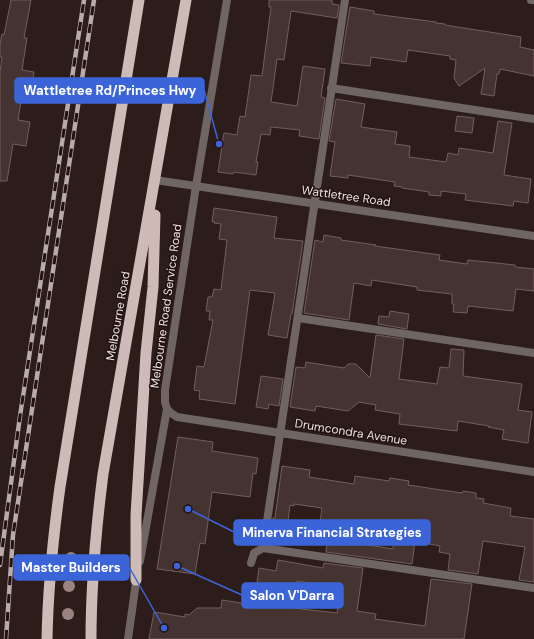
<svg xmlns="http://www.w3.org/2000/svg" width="534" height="639" viewBox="0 0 534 639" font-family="'DM Sans',sans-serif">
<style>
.building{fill:#453331;stroke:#725f5c;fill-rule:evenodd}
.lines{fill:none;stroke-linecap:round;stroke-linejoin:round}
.service{stroke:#6f6664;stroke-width:8}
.minor{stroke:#6f6664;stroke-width:8}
.trunk{stroke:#cebab6;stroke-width:11}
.rail-casing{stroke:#b8aba9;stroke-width:4.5}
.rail{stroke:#221211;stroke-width:3;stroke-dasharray:9;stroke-linecap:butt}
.tree{fill:#9a8482}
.labels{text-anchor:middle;stroke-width:3;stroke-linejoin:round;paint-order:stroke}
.street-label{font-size:12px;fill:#ece0de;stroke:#221211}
.leader{fill:none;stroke:#3c64d9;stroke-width:1.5}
.callout-dot{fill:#3c64d9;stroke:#221211;stroke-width:1.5}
.callout{fill:#3c64d9;stroke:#3c64d9;stroke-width:1.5}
.callout-label{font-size:13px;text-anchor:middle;font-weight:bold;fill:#fff}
</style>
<rect width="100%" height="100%" fill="#2c1c1a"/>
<path class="building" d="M 11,0 L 31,0 L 24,38 L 27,38 L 22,70 L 34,72 L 32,89 L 23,88 L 18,120 L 30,122 L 26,146 L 13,144 L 7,181 L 0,181 L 0,72 L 2,57 L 0,57 L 0,44 L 2,34 L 4,35 Z
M 269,0 L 332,0 L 332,4 L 339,5 L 337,18 L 291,11 L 284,60 L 277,59 L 271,102 L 297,106 L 303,66 L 325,69 L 321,97 L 325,98 L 319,139 L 299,136 L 300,130 L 271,127 L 270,135 L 261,134 L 256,162 L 258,162 L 256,175 L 234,172 L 233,174 L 218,172 L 224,133 L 237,135 L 240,116 L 245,117 L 251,75 L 262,76 L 271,7 L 269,7 Z
M 350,7 L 374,11 L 374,14 L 436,22 L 436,23 L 445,24 L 445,25 L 521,37 L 520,47 L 534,50 L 534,76 L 500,69 L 499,74 L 497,74 L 494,96 L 481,94 L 485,68 L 459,86 L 454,78 L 456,60 L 450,59 L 450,56 L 408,50 L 406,62 L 371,57 L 370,66 L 341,63 Z
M 336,99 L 365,104 L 361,127 L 397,132 L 395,144 L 410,146 L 409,157 L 446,162 L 448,153 L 458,155 L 459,148 L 493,153 L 498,121 L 512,123 L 504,175 L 531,179 L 528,203 L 514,201 L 513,206 L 465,200 L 466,194 L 441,191 L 441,196 L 429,195 L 429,192 L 402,188 L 402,187 L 394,186 L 395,182 L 348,175 L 348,178 L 330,176 L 335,142 L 329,141 Z
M 457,116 L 474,118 L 472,133 L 455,131 Z
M 214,208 L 277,217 L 274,238 L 303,241 L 292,314 L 291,314 L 287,338 L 268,335 L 275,293 L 250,290 L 235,404 L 199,399 L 200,391 L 194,390 L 197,366 L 204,367 L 213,320 L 209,320 L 210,311 L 206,311 L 208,297 L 212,297 L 214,289 L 221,290 L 227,240 L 219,239 L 221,224 L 214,223 L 215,222 L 212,222 Z
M 324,235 L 341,238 L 341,240 L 376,245 L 375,246 L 440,255 L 439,260 L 467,264 L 468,260 L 515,265 L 515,267 L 534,269 L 534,291 L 516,289 L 513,311 L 468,306 L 467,313 L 453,312 L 454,304 L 452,304 L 452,294 L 417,290 L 417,287 L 372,280 L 371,286 L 354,283 L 349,320 L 304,313 L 315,240 L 323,242 Z
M 390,311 L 409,314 L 407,329 L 378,324 L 379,316 L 389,317 Z
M 376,335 L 404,339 L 399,379 L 437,384 L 440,367 L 449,368 L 451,349 L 464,350 L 463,376 L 522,384 L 518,410 L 532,412 L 528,443 L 502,439 L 504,430 L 488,427 L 489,426 L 458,421 L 457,431 L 399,424 L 400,414 L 375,410 L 376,405 L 359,402 L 348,411 L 316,406 L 315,411 L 290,407 L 296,367 L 305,368 L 306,362 L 344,368 L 348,364 L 356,364 L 370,378 Z
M 261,376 L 283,379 L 279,406 L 269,404 L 268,409 L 256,407 Z
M 178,437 L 213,442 L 212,451 L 258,458 L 256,474 L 253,473 L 250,497 L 212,492 L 205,544 L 200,543 L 195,574 L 157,569 Z
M 282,466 L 310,470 L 309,477 L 354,484 L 355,476 L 389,481 L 390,478 L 409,481 L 408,485 L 462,493 L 463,491 L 476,493 L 476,498 L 484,499 L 483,503 L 511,508 L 510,516 L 534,519 L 534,582 L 519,580 L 525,547 L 483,541 L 478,574 L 448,570 L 450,554 L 439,552 L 440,546 L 415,541 L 412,564 L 326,552 L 328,531 L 319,530 L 322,508 L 294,504 L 294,506 L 290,505 L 286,537 L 271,535 L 273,518 L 275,518 ZM 371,520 L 396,524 L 393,549 L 368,545 Z
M 278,560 L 323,568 L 324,563 L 363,568 L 357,611 L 376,614 L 375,619 L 425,626 L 431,579 L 472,584 L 464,639 L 149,639 L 154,612 L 185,617 L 185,614 L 189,615 L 197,608 L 221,608 L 222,600 L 254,605 L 259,568 L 276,571 ZM 297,581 L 341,588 L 337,613 L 293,608 Z"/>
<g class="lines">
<path class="service" d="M 345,0 L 263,548 L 534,588
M 331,88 L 534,119
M 298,318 L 534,353
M 251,563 L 254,553 L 263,548"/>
<path class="minor" d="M 531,0 L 534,0
M 155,180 L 534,236
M 167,409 L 171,413 L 177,417 L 534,472
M 140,561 L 167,409 L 165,402 L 165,390 L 196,186 L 227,0
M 128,639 L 137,575"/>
<path class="trunk" d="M 136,580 L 136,515 L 146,353 L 153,287 L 155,215
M 47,639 C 48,588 53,538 60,487 L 139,0
M 91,639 C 91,584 96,529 103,474 L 186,0"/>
<defs>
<path id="rail" d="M 0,565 L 20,416 L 84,0
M 6,639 L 13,535 L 94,0"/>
</defs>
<use href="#rail" class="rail-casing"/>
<use href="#rail" class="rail"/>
</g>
<g class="tree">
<circle cx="71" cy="558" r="6"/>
<circle cx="69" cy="586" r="6"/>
<circle cx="68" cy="614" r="6"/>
</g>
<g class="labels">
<g class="street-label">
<text transform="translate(346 196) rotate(8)" y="4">Wattletree Road</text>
<text transform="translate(166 306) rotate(-82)" y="4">Melbourne Road Service Road</text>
<text transform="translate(118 316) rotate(-80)" y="4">Melbourne Road</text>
<text transform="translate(351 432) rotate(9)" y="4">Drumcondra Avenue</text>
</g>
</g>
<path class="leader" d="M219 144L204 90M188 509L234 532M164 628L129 567M177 566L242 595"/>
<g class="callout-dot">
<circle cx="219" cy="144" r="4"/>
<circle cx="188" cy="509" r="4"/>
<circle cx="164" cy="628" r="4"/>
<circle cx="177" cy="566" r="4"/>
</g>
<g class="callout">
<rect x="15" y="78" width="189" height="25" rx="4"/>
<rect x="234" y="520" width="196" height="25" rx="4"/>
<rect x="14" y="555" width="115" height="25" rx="4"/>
<rect x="242" y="583" width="101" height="25" rx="4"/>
</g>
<g class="callout-label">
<text x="110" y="95">Wattletree Rd/Princes Hwy</text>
<text x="332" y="537">Minerva Financial Strategies</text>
<text x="71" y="572">Master Builders</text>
<text x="292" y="600">Salon V'Darra</text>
</g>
</svg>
